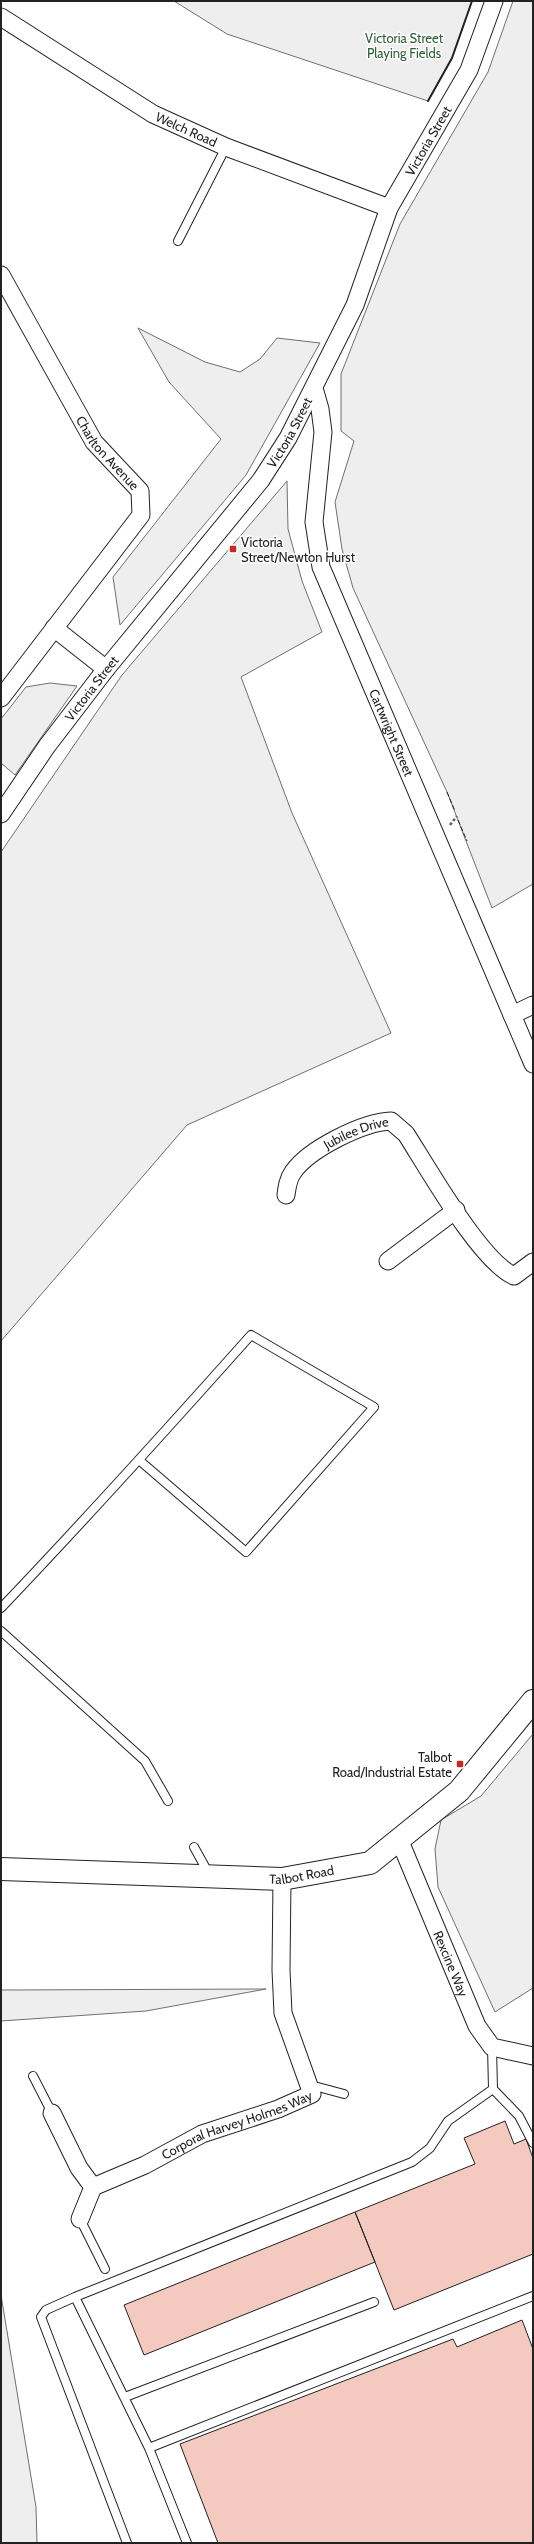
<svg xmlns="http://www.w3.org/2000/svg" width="534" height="2544" viewBox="0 0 534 2544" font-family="Cabin,sans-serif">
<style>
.green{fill:#eee;stroke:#6f6f6f}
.building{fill:#f3c9c0;stroke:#222}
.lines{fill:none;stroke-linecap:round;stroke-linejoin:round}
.lane-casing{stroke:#222;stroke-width:10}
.street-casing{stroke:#222;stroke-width:19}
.secondary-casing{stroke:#222;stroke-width:24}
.path{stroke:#646464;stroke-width:2.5;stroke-dasharray:3 2;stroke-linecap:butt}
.lane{stroke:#fff;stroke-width:8}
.street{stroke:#fff;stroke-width:17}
.secondary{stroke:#fff;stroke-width:22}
.fence{stroke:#222;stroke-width:1;stroke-dasharray:5 2;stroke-linecap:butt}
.wall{stroke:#222;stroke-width:2}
.poi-dot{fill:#c62828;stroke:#fff;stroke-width:1.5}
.labels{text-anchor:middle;stroke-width:3;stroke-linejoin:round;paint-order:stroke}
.park-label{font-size:13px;fill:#2f5e38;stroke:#fff}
.street-label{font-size:13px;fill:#222;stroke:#fff}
.poi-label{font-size:13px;fill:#222;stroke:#fff;text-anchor:start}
</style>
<rect width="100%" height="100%" fill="#fff"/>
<path class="green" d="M 174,1 L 472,1 L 452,58 L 428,101 L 227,34 Z
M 513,1 L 533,1 L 533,884 L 492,908 L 447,792 L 353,588 L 342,549 L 335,502 L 354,441 L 341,431 L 341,374 L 400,224 L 488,72 Z
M 138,328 L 205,362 L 240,372 L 260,359 L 277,338 L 320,343 L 246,475 L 120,625 L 113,577 L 221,439 L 169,382 Z
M 287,481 L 288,529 L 302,581 L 322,632 L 241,677 L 292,813 L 391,1033 L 187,1125 L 1,1341 L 1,852 L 122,675 Z
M 50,683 L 77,686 L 15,775 L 1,763 L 1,719 L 26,687 Z
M 533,1734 L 533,1988 L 495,2012 L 438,1887 L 435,1849 L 441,1820 L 481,1796 Z
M 266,1989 L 146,2011 L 1,2021 L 1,1990 Z
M 1,2295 L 36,2507 L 37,2543 L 1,2543 Z"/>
<path class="building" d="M 505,2121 L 514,2144 L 526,2139 L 533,2158 L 533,2254 L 394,2310 L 355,2212 L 475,2164 L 464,2138 Z
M 355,2212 L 375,2262 L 144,2355 L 124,2305 Z
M 522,2320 L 533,2349 L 533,2543 L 218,2543 L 180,2444 L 453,2339 L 457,2347 Z"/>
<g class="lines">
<defs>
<path id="lane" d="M 178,241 L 226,147
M 1,1608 C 86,1519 169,1427 251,1335 L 374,1407 L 246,1552 L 139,1460
M 1,1631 L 145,1761 L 168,1801
M 194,1847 L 209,1874
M 492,2047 L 493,2089 L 519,2116 L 533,2143
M 33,2076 L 52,2113
M 312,2094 L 318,2087 L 344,2094
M 80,2219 L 105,2269
M 75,2297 L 149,2448 L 187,2543
M 125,2397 L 374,2302
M 149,2448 L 533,2296
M 127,2543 L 41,2317 L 46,2310 L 75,2297 L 412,2162 L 430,2148 L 448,2121 L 493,2089"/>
<g id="street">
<path id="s1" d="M 1,17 L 153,114 L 226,147 L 389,208"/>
<path id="s2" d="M 1,275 L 94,442 L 140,491 L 141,515 L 1,698"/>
<path id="s3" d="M 314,388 L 320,409 L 323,432 L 314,522 L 321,567 L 533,1064"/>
<path d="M 54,628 L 106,669"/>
<path id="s4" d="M 1,814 L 47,746 L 106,669 L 261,480 L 288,438 L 355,305 L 389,208 L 469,70 L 494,1"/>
<path d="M 512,1015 L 533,1005"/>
<path id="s5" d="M 286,1195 C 287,1187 288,1179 293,1172 C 309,1149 363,1122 391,1121 L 406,1134 C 428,1168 480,1261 514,1276 L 533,1262"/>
<path d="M 388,1261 L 456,1210"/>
<path id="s6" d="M 399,1839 L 477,2026 L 492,2047 L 533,2056"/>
<path d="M 52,2113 L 79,2168 L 93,2187 L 80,2219"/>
<path id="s7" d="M 93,2187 L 145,2165 L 202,2134 L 278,2109 L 312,2094 L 283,2013 L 281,1970 L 282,1879"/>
</g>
<g id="secondary">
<path id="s8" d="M 1,1869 L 282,1879 L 370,1863 L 459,1791 L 533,1701"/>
</g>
</defs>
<use href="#lane" class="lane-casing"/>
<use href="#street" class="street-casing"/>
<use href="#secondary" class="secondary-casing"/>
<path class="path" d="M 450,825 L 457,816"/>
<use href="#lane" class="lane"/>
<use href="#street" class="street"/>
<use href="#secondary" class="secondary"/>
<path class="fence" d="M 447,792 L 455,811
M 458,820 L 467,841"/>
<path class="wall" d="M 428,101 L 452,58 L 472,1"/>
</g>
<g class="poi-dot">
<rect x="229" y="545" width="8" height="8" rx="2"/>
<rect x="456" y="1760" width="8" height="8" rx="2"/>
</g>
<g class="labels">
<g class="park-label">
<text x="404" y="43">Victoria Street<tspan x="404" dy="15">Playing Fields</tspan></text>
</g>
<g class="street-label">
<text dy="5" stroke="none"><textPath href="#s1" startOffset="217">Welch Road</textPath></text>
<text dy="5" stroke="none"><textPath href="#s4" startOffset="803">Victoria Street</textPath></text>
<text dy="5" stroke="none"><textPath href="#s4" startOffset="479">Victoria Street</textPath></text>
<text dy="5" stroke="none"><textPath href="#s2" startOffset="208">Charlton Avenue</textPath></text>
<text dy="5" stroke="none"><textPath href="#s4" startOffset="155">Victoria Street</textPath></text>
<text dy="5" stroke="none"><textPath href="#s3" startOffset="361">Cartwright Street</textPath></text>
<text dy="5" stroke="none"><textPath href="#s5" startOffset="100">Jubilee Drive</textPath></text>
<text dy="5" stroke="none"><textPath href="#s8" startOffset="301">Talbot Road</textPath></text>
<text dy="5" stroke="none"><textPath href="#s6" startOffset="135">Rexcine Way</textPath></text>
<text dy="5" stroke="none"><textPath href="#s7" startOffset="157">Corporal Harvey Holmes Way</textPath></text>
</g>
<g class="poi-label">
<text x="241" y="547">Victoria<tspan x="241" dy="15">Street/Newton Hurst</tspan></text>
<text x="452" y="1762" text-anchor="end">Talbot<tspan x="452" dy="15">Road/Industrial Estate</tspan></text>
</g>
</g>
<rect width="534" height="2544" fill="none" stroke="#222222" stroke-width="4"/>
</svg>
